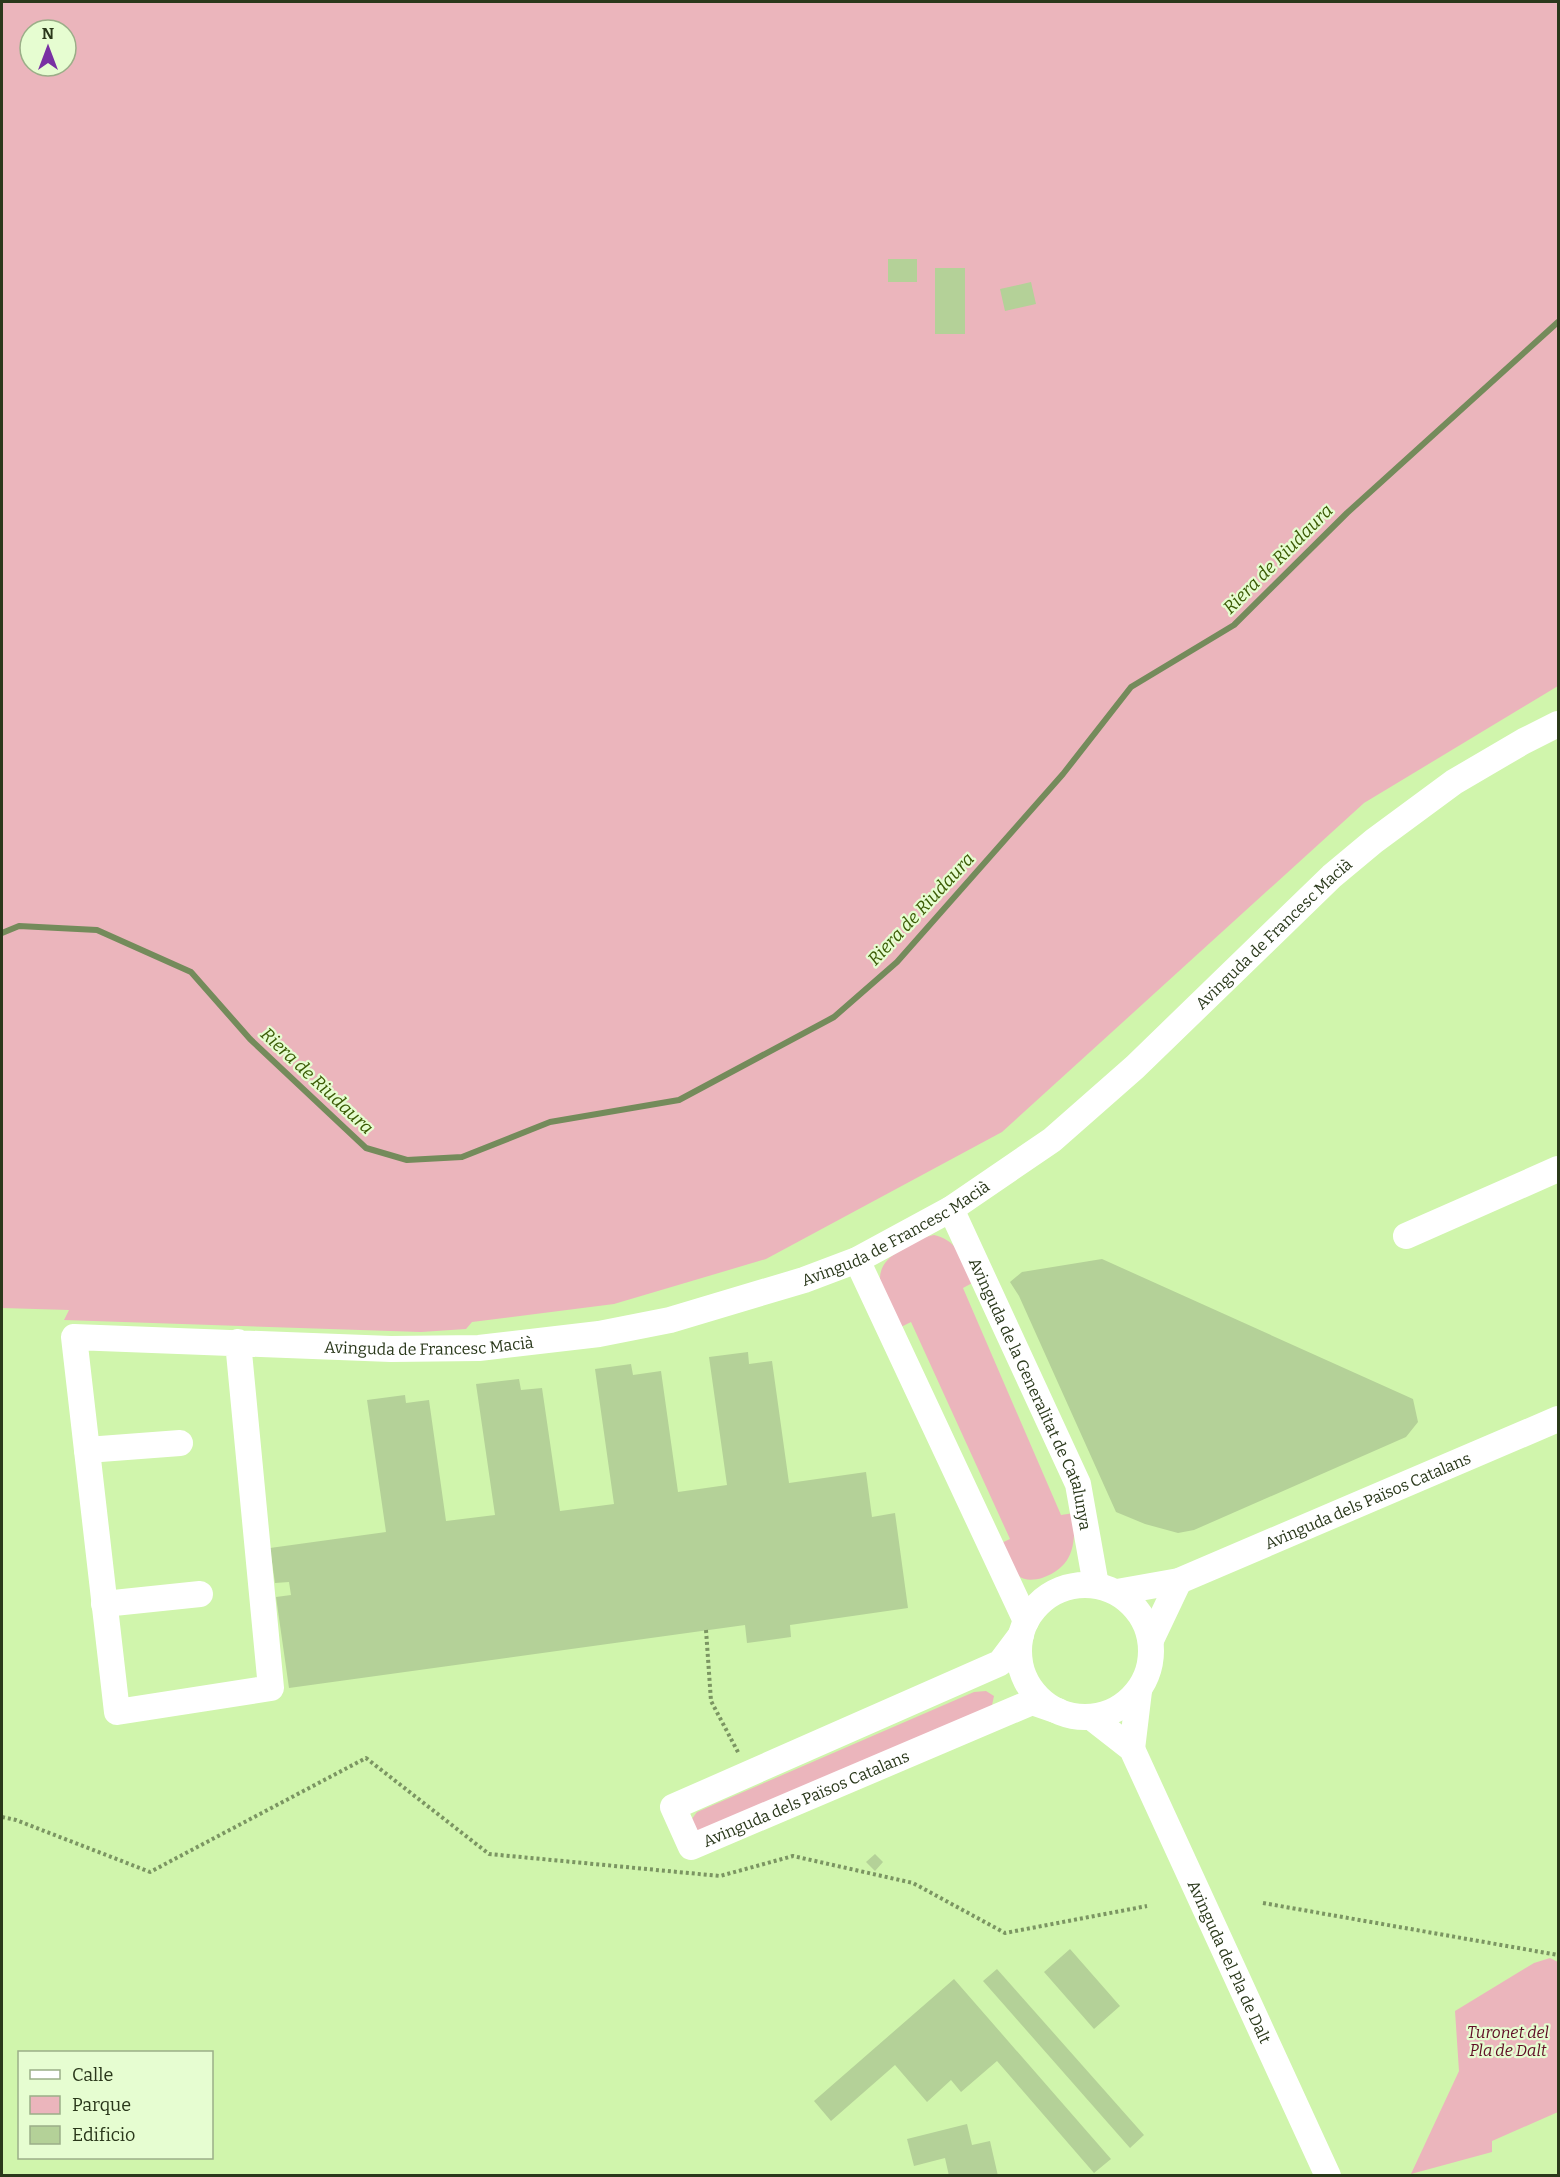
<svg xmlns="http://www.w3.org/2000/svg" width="1560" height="2177" viewBox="0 0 1560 2177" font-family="Bitter,serif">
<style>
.green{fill:#ebb5bc;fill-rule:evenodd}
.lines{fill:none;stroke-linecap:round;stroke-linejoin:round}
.stream{stroke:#748b5b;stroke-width:6}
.building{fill:#b4d198}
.path{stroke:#7b9562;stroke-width:4;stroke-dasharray:3 3;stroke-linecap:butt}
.minor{stroke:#fff;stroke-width:26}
.labels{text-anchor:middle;stroke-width:4.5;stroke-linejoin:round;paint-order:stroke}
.street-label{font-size:16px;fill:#2a381b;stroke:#e6fdd1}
.park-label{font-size:16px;font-style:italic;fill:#5f0d25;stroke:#e6fdd1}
.water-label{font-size:18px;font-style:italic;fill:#3b5c05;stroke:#e6fdd1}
</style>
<rect width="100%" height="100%" fill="#d0f5ac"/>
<path class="green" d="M 2,2 L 1558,2 L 1558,686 L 1364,803 L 1002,1132 L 766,1259 L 614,1304 L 472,1322 L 466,1329 L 421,1332 L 64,1320 L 69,1310 L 2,1308 ZM 30,30 L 66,30 L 66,66 L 30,66 Z
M 934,1235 C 959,1241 964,1261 974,1282 L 963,1288 L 1061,1515 L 1074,1513 C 1075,1544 1075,1566 1042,1578 C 1035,1580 1024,1581 1019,1576 C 1011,1569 1004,1554 999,1544 L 1010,1539 L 911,1322 L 899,1328 C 885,1294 862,1271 904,1248 C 914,1242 922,1237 934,1235 Z
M 986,1691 L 994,1696 L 991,1710 L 708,1832 L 696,1830 L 691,1820 L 697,1812 L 974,1692 Z
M 1550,1958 L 1558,1962 L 1558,2112 L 1492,2141 L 1492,2152 L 1411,2174 L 1459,2071 L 1455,2011 L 1534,1963 Z"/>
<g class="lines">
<path class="stream" d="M 2,933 L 19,926 L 97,930 L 191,972 L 250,1039 L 366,1148 L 407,1160 L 462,1157 L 550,1122 L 679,1100 L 834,1017 L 897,962 L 1063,774 L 1131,687 L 1234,625 L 1347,513 L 1558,322"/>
</g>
<path class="building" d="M 888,259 L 917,259 L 917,282 L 888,282 Z
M 935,268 L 965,268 L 965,334 L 935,334 Z
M 1031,282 L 1036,304 L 1005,311 L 1000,289 Z
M 1102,1259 L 1413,1399 L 1418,1422 L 1406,1437 L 1194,1530 L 1178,1533 L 1145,1524 L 1116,1512 L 1019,1296 L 1010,1282 L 1022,1272 Z
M 748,1352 L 749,1364 L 772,1361 L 789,1483 L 866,1472 L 872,1517 L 895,1513 L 908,1608 L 790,1625 L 791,1637 L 747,1643 L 745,1625 L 289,1688 L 276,1597 L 291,1595 L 289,1582 L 275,1583 L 270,1548 L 386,1532 L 367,1400 L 405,1395 L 406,1403 L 429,1400 L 446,1521 L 495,1515 L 476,1384 L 519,1379 L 521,1390 L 542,1388 L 560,1511 L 614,1504 L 595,1369 L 631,1364 L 633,1375 L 661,1371 L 678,1492 L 727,1485 L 709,1357 Z
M 875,1854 L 883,1862 L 875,1871 L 866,1862 Z
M 1070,1949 L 1120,2006 L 1094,2029 L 1044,1972 Z
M 997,1969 L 1144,2135 L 1130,2148 L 983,1981 Z
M 954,1979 L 1111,2159 L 1094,2173 L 997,2061 L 961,2092 L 951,2080 L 927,2102 L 895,2065 L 831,2121 L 814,2101 Z
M 967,2124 L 972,2145 L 990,2141 L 998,2176 L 949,2176 L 945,2158 L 914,2166 L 907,2139 Z"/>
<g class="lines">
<path class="path" d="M 706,1630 L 711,1701 L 739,1754
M 2,1817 L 16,1820 L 150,1872 L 366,1758 L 489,1854 L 720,1876 L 793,1856 L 913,1883 L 1005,1933 L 1147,1906
M 1263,1903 L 1558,1955"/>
<g class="minor">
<path id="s1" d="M 951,1209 L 1078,1484 L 1096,1585"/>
<path d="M 1406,1236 L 1558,1169"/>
<path d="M 857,1260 L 1026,1621"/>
<path id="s2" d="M 238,1342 L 271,1688 L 117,1712 L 74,1337 L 391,1349 L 479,1348 L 599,1334 L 670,1320 L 804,1280 L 857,1260 L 951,1209 L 1052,1140 L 1135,1067 L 1332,876 L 1374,841 L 1454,782 L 1524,741 L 1558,724"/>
<path d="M 87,1450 L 180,1443"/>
<circle cx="1085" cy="1651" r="66"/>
<path id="s3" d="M 1117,1592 L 1179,1581 L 1558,1419"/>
<path d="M 104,1604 L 200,1594"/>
<path id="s4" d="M 1021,1635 L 1000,1663 L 673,1807 L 691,1847 L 1032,1702 L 1058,1711"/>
<path d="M 1151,1640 L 1179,1581"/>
<path id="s5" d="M 1091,1717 L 1132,1749 L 1328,2176"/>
<path d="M 1132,1749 L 1139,1691"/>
</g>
</g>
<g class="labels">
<g class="street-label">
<text dy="6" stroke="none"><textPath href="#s2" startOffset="2208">Avinguda de Francesc Macià</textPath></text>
<text dy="6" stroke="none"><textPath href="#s2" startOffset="1722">Avinguda de Francesc Macià</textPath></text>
<text dy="6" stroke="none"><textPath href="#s2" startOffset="1236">Avinguda de Francesc Macià</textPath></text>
<text dy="6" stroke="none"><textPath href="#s1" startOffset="202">Avinguda de la Generalitat de Catalunya</textPath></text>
<text dy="6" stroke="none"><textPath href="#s3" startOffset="268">Avinguda dels Països Catalans</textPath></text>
<text dy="6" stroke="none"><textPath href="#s4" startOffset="561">Avinguda dels Països Catalans</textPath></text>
<text dy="6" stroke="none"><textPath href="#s5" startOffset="286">Avinguda del Pla de Dalt</textPath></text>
</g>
<g class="park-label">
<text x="1508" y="2038">Turonet del<tspan x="1508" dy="18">Pla de Dalt</tspan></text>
</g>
<g class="water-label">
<text transform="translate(1278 559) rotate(-45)" y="6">Riera de Riudaura</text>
<text transform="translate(921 909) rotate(-47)" y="6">Riera de Riudaura</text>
<text transform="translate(317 1081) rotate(43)" y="6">Riera de Riudaura</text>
</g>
</g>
<rect width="1560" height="2177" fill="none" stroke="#2a381b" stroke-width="6"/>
<rect x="18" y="2051" width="195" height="108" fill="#e6fdd1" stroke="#9bae88" stroke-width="1.5"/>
<rect x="30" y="2070" width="30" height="9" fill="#ffffff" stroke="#9bae88" stroke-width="1.5"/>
<text x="72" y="2081" font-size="18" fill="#2a381b">Calle</text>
<rect x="30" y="2096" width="30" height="18" fill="#ebb5bc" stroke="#9bae88" stroke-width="1.5"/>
<text x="72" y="2111" font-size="18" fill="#2a381b">Parque</text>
<rect x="30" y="2126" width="30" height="18" fill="#b4d198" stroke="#9bae88" stroke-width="1.5"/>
<text x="72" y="2141" font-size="18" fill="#2a381b">Edificio</text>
<g transform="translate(48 48)"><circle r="28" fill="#e6fdd1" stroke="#9bae88" stroke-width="1.5"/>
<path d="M0-4.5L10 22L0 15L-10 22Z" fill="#7930a3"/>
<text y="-9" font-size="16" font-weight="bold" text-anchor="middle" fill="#2a381b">N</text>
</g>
</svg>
